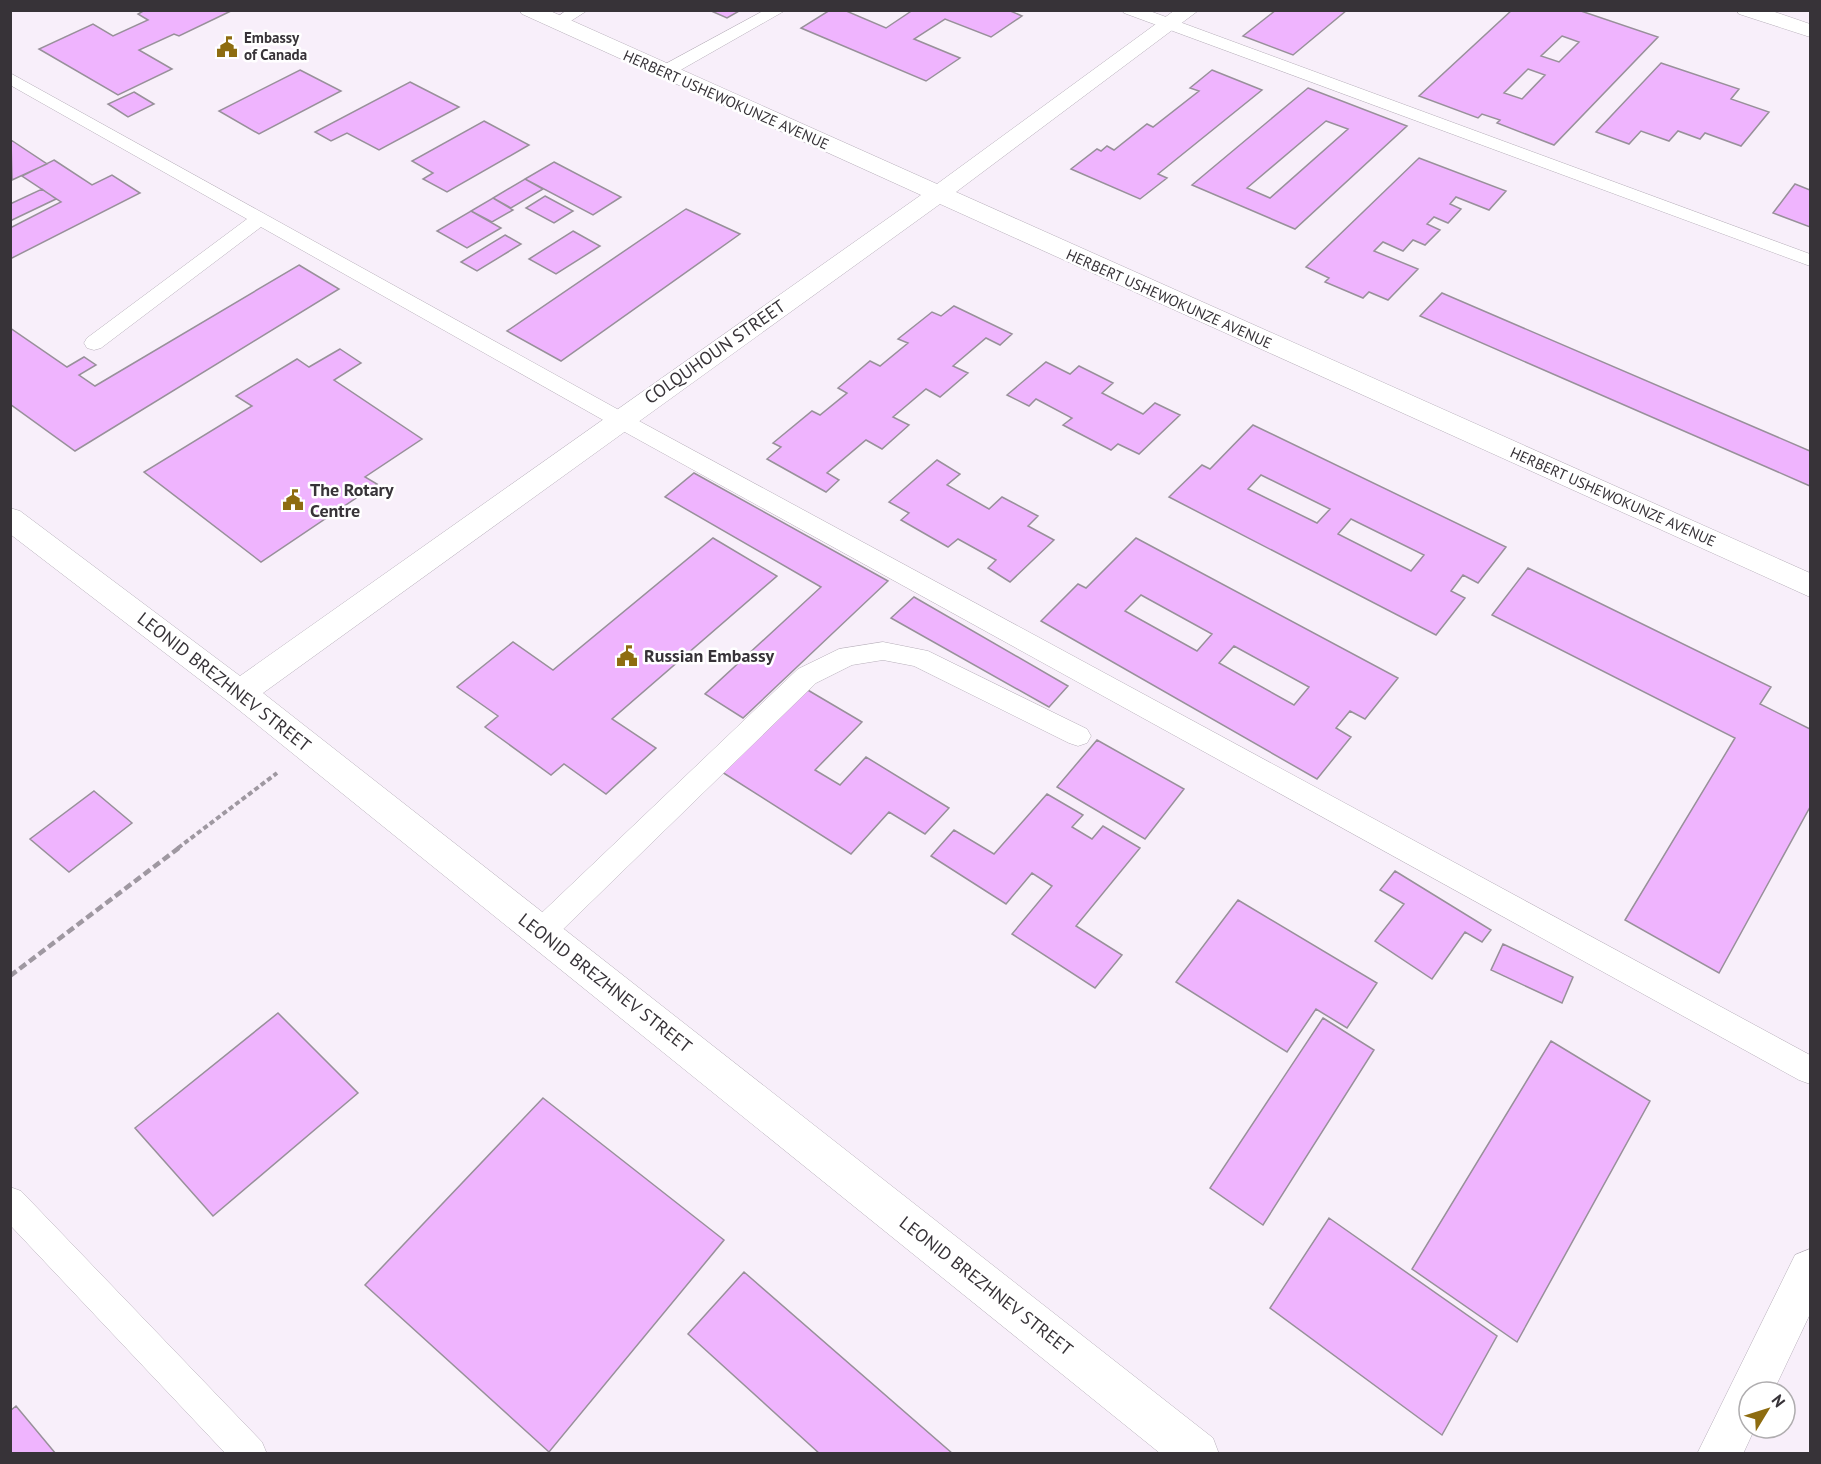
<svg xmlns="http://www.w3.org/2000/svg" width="1821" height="1464" viewBox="0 0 1821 1464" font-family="'PT Sans',sans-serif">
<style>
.building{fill:#efb4fe;stroke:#98909a;stroke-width:1.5;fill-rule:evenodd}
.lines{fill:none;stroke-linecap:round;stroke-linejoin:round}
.service-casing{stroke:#b7afba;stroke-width:1}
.minor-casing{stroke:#b7afba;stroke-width:1}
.path-far1{stroke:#9f98a1;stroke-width:4;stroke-dasharray:5 3;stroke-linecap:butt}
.path{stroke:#9f98a1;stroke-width:4.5;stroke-dasharray:8 4;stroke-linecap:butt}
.service{fill:#fff;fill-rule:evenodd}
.minor{fill:#fff;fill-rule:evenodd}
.labels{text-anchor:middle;stroke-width:5;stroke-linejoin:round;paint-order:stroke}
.far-poi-label{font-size:15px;font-weight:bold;fill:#373338;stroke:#fff;text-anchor:start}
.far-street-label{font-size:15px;fill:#373338;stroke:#fff}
.street-label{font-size:18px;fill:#373338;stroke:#fff}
.poi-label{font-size:18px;font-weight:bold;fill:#373338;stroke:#fff;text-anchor:start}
</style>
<rect width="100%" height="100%" fill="#f8effa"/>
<path class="building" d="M 145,10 L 233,10 L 179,36 L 174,34 L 139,50 L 172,69 L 118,95 L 39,49 L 93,24 L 113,36 L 148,20 L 138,14 Z
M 709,10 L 741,10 L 727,18 Z
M 830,10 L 844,10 L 886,28 L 913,10 L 1008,10 L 1022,16 L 991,37 L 945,19 L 914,39 L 960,58 L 926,81 L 801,28 Z
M 1276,10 L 1347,10 L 1293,55 L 1243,36 Z
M 1512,10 L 1578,10 L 1658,37 L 1554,145 L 1497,123 L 1500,120 L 1482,114 L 1478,118 L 1419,96 ZM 1562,36 L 1579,42 L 1559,62 L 1541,56 ZM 1528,69 L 1545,75 L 1522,99 L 1504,93 Z
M 1661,63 L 1739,89 L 1731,99 L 1769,112 L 1741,146 L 1705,133 L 1700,139 L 1678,131 L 1669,141 L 1641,131 L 1629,144 L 1596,132 Z
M 300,70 L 341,91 L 259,134 L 219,111 Z
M 1212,70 L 1262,90 L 1158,174 L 1167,178 L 1140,199 L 1071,169 L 1097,149 L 1101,151 L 1107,146 L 1114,150 L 1147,124 L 1153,127 L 1199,91 L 1190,88 Z
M 410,82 L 459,107 L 379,150 L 347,133 L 331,141 L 315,132 Z
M 1308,88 L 1407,126 L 1295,229 L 1192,185 ZM 1326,121 L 1348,129 L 1270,198 L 1247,188 Z
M 134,92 L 154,104 L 128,117 L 108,104 Z
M 484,121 L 529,145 L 447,192 L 423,179 L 433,173 L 412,161 Z
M 11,140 L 47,164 L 12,180 Z
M 1419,158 L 1506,191 L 1489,210 L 1456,197 L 1450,204 L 1461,209 L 1448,223 L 1434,217 L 1427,224 L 1440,230 L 1425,245 L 1413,240 L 1403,251 L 1383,242 L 1374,251 L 1418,269 L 1388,300 L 1369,292 L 1363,298 L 1325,282 L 1329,278 L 1306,267 Z
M 54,160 L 92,185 L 112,175 L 140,193 L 10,259 L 10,228 L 61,202 L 22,176 Z
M 554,162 L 621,197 L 593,215 L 525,179 Z
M 525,179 L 543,189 L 511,208 L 493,198 Z
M 1795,184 L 1810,190 L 1810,227 L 1773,213 Z
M 42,189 L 56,199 L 10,221 L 10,204 Z
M 545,196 L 573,211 L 554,223 L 526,208 Z
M 493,198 L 513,210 L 492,222 L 471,211 Z
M 686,209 L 740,234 L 561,361 L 507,331 Z
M 471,211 L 501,228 L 467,248 L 437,231 Z
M 573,231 L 600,246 L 556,274 L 529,259 Z
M 505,235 L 521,244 L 477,271 L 461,262 Z
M 299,265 L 339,289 L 75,451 L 10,404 L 10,328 L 67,367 L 84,357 L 96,365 L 79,375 L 95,386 Z
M 1442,293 L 1810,451 L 1810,486 L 1420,316 Z
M 954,306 L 1012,334 L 1000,345 L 986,338 L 953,366 L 968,373 L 940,397 L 926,389 L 893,417 L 909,425 L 882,449 L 866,440 L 827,473 L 839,480 L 826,492 L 767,459 L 781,447 L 773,443 L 812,411 L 820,415 L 847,393 L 838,388 L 870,361 L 880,366 L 908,343 L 898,339 L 932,312 L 941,316 Z
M 340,349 L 361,363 L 334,380 L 422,439 L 365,477 L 377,484 L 261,562 L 144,472 L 252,406 L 236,396 L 297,359 L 309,367 Z
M 1046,362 L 1070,374 L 1079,366 L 1113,383 L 1102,393 L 1143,414 L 1155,403 L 1180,415 L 1139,454 L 1118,444 L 1111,450 L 1063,425 L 1072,418 L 1036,399 L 1029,406 L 1007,395 Z
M 1253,425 L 1506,547 L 1478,583 L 1463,575 L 1451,591 L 1465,598 L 1436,635 L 1169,497 L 1202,465 L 1210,469 ZM 1261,475 L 1330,509 L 1317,523 L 1248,489 ZM 1351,519 L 1424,555 L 1411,571 L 1338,534 Z
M 937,460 L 960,474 L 947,485 L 989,509 L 1002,497 L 1038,516 L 1028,526 L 1054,540 L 1010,582 L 988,568 L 996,560 L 958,539 L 948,547 L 901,520 L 909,513 L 889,502 Z
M 694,473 L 888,581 L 743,718 L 705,694 L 821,587 L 665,497 Z
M 713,538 L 777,576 L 612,719 L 656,748 L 606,794 L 564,764 L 551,775 L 485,727 L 498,716 L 457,687 L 513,642 L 553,670 Z
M 1136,538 L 1398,678 L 1365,719 L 1350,711 L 1336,728 L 1351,737 L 1317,779 L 1041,621 L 1078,584 L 1086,588 ZM 1141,595 L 1212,634 L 1197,651 L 1125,611 ZM 1234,646 L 1309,687 L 1294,705 L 1219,663 Z
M 1528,568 L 1771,687 L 1760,704 L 1810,729 L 1810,807 L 1719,973 L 1625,920 L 1735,738 L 1492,615 Z
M 914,597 L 1068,686 L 1049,707 L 891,618 Z
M 806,689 L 862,722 L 815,770 L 840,785 L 866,757 L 949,808 L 925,834 L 889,812 L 851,854 L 722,772 Z
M 1097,740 L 1184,789 L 1145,839 L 1057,787 Z
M 94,791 L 132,823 L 69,872 L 30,839 Z
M 1047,794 L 1083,815 L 1072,827 L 1092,839 L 1103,826 L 1140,848 L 1076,926 L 1122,955 L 1095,988 L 1012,934 L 1052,886 L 1032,873 L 1006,904 L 931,856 L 954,830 L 994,854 Z
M 1395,871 L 1491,930 L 1482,942 L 1465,932 L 1432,979 L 1375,941 L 1404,904 L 1380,890 Z
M 1238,900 L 1377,983 L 1347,1028 L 1316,1009 L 1287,1052 L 1176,982 Z
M 1503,944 L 1573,977 L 1562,1003 L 1491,970 Z
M 278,1013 L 358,1093 L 213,1216 L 135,1128 Z
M 1323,1018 L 1374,1050 L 1263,1225 L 1210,1188 Z
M 1551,1041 L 1650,1101 L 1517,1342 L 1412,1269 Z
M 543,1098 L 724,1240 L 549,1452 L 365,1285 Z
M 1329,1218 L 1497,1336 L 1442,1435 L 1270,1308 Z
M 744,1272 L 953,1454 L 820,1454 L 688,1334 Z
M 16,1406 L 56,1454 L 10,1454 L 10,1411 Z"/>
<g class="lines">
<defs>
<path id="service" d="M 567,10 L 588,10 L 563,26 L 551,26 L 549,23 Z
M 765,10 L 786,10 L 670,76 L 658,76 L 655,72 L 658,68 Z
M 1122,10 L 1147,10 L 1810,254 L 1810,266 L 1124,13 Z
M 10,73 L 628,415 L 1810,1055 L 1810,1084 L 1799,1080 L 612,425 L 261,227 L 101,348 L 94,350 L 87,348 L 84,343 L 87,338 L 247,219 L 10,85 Z
M 883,642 L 928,651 L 1087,729 L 1091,736 L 1087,743 L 1078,746 L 1069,743 L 914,666 L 883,660 L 852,665 L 816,683 L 551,941 L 541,944 L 531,941 L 527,932 L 531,923 L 798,669 L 839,649 Z
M 10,1187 L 21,1191 L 262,1442 L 267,1454 L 226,1454 L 10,1225 Z"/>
<path id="minor" d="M 519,10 L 548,10 L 937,184 L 1175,10 L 1199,10 L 956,192 L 1810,573 L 1810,597 L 940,204 L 263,693 L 1213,1438 L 1219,1454 L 1161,1454 L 229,702 L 10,534 L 10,508 L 20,511 L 240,676 L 921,195 L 522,14 Z
M 1736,10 L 1769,10 L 1810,24 L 1810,37 L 1739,14 Z
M 1810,1249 L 1810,1314 L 1773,1392 L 1749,1392 L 1749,1428 L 1755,1428 L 1743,1454 L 1697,1454 L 1795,1255 Z"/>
</defs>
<use href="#service" class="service-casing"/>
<use href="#minor" class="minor-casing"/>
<path class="path-far1" d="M 178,848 L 277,773"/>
<path class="path" d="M 10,976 L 180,847"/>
<use href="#service" class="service"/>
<use href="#minor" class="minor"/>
</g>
<defs>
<symbol id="civic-bare" viewBox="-9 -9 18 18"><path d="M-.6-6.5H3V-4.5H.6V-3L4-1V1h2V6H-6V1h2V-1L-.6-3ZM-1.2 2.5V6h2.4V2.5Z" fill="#8e6c10" stroke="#fff" stroke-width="2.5" paint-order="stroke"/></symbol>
</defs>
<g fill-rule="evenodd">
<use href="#civic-bare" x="212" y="32" width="30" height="30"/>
<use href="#civic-bare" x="278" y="485" width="30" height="30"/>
<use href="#civic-bare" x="612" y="641" width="30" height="30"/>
</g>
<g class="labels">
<g class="far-poi-label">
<text x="244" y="43">Embassy<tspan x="244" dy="17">of Canada</tspan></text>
</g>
<g class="far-street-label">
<text transform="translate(726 100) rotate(24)" y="5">HERBERT USHEWOKUNZE AVENUE</text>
<text transform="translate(1169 299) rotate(24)" y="5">HERBERT USHEWOKUNZE AVENUE</text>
<text transform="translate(1613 497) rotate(24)" y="5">HERBERT USHEWOKUNZE AVENUE</text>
</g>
<g class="street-label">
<text transform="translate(715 352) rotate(-35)" y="6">COLQUHOUN STREET</text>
<text transform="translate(224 682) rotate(38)" y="6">LEONID BREZHNEV STREET</text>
<text transform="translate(605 983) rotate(38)" y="6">LEONID BREZHNEV STREET</text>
<text transform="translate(986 1286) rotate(38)" y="6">LEONID BREZHNEV STREET</text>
</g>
<g class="poi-label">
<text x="310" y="496">The Rotary<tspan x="310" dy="21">Centre</tspan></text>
<text x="644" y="662">Russian Embassy</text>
</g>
</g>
<rect width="1821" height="1464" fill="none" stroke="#373338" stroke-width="24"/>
<g transform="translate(1767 1410) rotate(52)"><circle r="28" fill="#ffffff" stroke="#afadaf" stroke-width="1.5"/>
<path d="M0-4.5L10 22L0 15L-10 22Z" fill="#8e6c10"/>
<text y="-9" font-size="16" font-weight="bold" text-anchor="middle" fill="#373338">N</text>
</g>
</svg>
